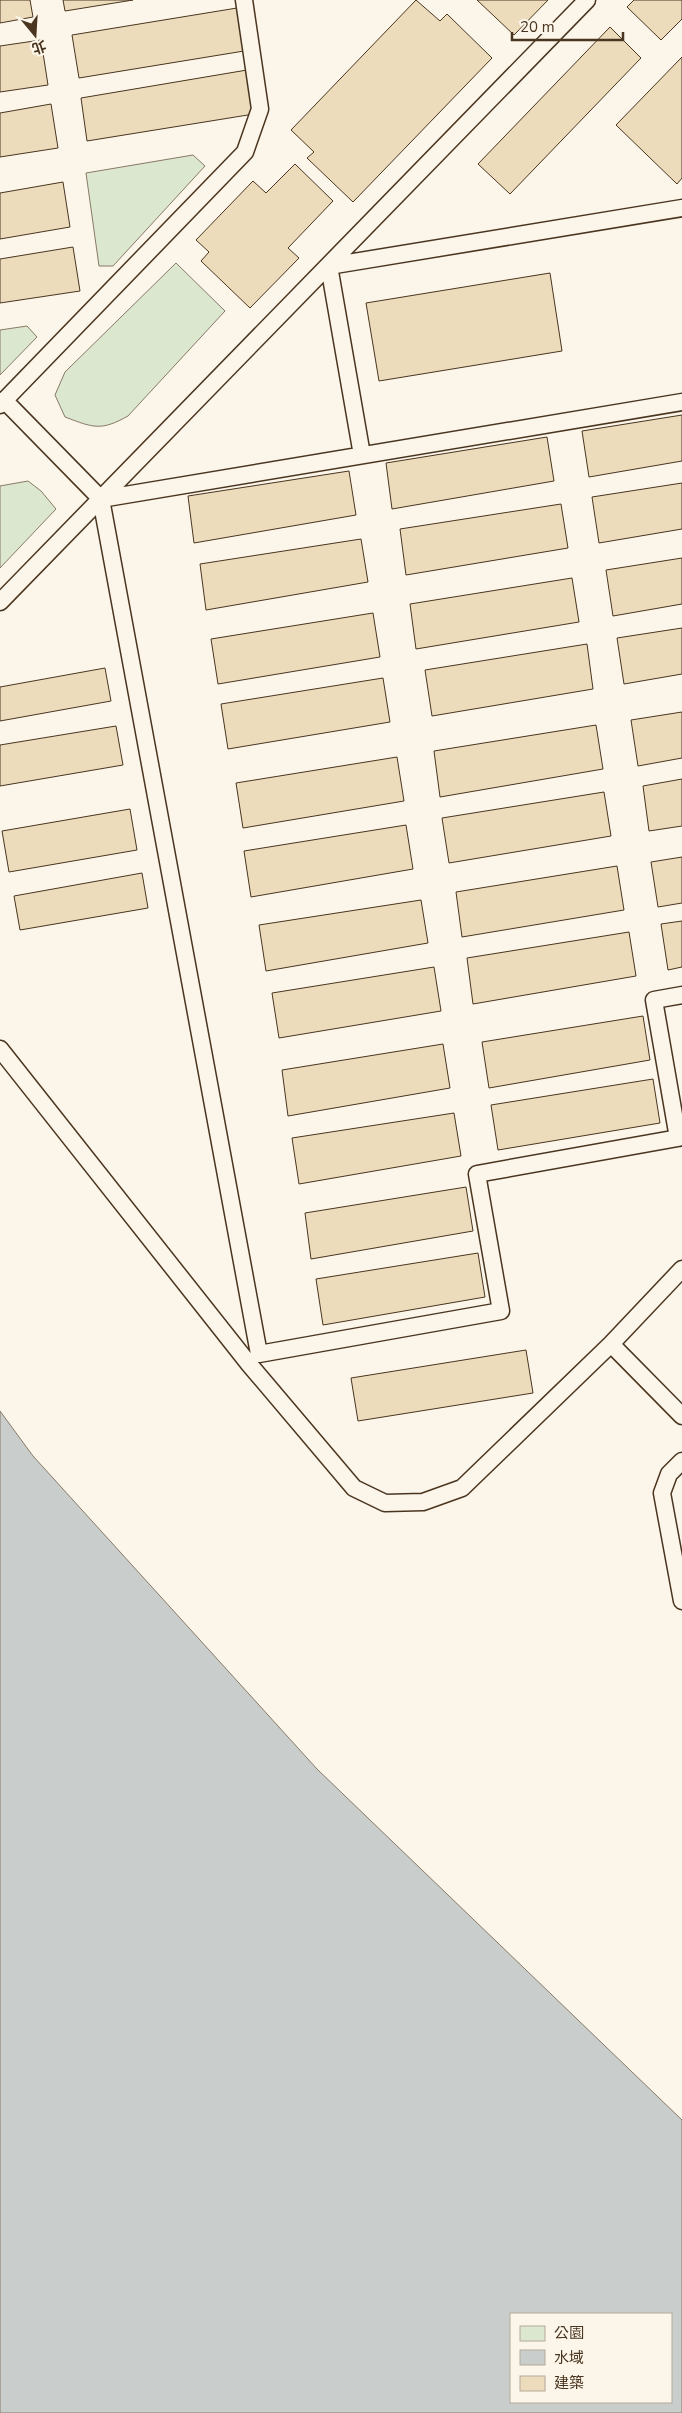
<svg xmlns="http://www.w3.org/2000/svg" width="682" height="2413" viewBox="0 0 682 2413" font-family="'Nunito Sans','Noto Sans TC',sans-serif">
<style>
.green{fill:#dce7d0;stroke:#887966}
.water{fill:#c9cecd;stroke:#887966;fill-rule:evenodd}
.building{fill:#ecdcbc;stroke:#4a3520}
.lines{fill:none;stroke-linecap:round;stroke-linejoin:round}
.service-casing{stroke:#4a3520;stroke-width:19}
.service{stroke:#fbf6e9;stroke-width:16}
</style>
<rect width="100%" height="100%" fill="#fbf6e9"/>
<path class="green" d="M 193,155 L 205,166 L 113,266 L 99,266 L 86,173 Z
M 176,263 L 225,311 L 128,416 C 101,431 94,428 65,417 L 55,395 L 65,372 Z
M 27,326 L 37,337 L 0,375 L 0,330 Z
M 28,481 L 41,491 L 56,509 L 0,568 L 0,486 Z"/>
<path class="water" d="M 0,1411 L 33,1456 L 317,1769 L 682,2120 L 682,2413 L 0,2413 ZM 511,2314 L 671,2314 L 671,2402 L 511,2402 Z"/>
<path class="building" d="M 0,0 L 30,0 L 33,17 L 0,23 Z
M 63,0 L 133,0 L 65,11 Z
M 416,0 L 440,21 L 447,14 L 492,58 L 353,202 L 307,158 L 314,152 L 291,130 Z
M 477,0 L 548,0 L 514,35 Z
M 634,0 L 682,0 L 682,19 L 661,40 L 627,7 Z
M 237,8 L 244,51 L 79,78 L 72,35 Z
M 610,27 L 641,58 L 510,194 L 478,164 Z
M 41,40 L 48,85 L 0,92 L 0,46 Z
M 682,57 L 682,178 L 677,184 L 616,125 Z
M 247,70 L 254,114 L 87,141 L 81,98 Z
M 51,104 L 58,148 L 0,157 L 0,113 Z
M 295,164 L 333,201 L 288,248 L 299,258 L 250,308 L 201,261 L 209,252 L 196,240 L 253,181 L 266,193 Z
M 63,182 L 70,227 L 0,239 L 0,193 Z
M 73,247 L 80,291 L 0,303 L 0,259 Z
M 550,273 L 562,351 L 379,381 L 366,303 Z
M 682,415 L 682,461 L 589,477 L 582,431 Z
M 547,437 L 554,481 L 392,509 L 386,463 Z
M 349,471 L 356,515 L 194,543 L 188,496 Z
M 682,483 L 682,529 L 599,543 L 592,497 Z
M 561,504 L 568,548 L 406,575 L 400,529 Z
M 361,539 L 368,582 L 206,610 L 200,564 Z
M 682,558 L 682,604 L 613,616 L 606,570 Z
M 572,578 L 579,622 L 416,649 L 410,604 Z
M 373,613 L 380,657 L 218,684 L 211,639 Z
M 682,628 L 682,674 L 624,684 L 617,638 Z
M 587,644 L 593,689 L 432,716 L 425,670 Z
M 105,668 L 111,701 L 0,721 L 0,687 Z
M 383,678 L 390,722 L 228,749 L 221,704 Z
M 682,712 L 682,758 L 638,766 L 631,720 Z
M 596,725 L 603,769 L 440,797 L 434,751 Z
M 116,726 L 123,765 L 0,786 L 0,745 Z
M 397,757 L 404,801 L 243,828 L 236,783 Z
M 682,779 L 682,826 L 649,831 L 643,786 Z
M 604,792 L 611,836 L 449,863 L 442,818 Z
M 130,809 L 137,850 L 9,872 L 2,831 Z
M 406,825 L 413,869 L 251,897 L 244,851 Z
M 682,857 L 682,903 L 658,907 L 651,862 Z
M 617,866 L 624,910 L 462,937 L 456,892 Z
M 142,873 L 148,908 L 20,930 L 14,896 Z
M 421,900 L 428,943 L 266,971 L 259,925 Z
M 682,921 L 682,967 L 668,970 L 661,924 Z
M 629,932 L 636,976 L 473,1004 L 467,958 Z
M 434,967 L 441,1011 L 279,1038 L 272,993 Z
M 643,1016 L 650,1060 L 489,1088 L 482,1042 Z
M 443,1044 L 450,1088 L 288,1116 L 282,1070 Z
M 653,1079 L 660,1123 L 498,1150 L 491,1105 Z
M 454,1113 L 461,1156 L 299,1184 L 292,1138 Z
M 466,1187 L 473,1231 L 311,1259 L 305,1213 Z
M 478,1253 L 485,1297 L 323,1325 L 316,1279 Z
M 526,1350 L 533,1393 L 358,1421 L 351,1378 Z"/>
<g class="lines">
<defs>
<path id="service" d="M 4,400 L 101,499 L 259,1354 L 501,1311 L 477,1174 L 678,1138 L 654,1000 L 682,995
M 0,405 L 245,152 L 260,109 L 244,0
M 362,455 L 329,266 L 682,208
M 101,499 L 682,402
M 0,602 L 587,0
M 0,1049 L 249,1364 L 354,1488 L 385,1503 L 423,1502 L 462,1488 L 611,1344 L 682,1269
M 611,1344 L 682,1416
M 682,1461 L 669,1474 L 662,1493 L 682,1601"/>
</defs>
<use href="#service" class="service-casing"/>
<use href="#service" class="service"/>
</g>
<rect x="510" y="2313" width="162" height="90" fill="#fbf6e9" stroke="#b4a999"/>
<rect x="520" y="2326" width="25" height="15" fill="#dce7d0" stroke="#b4a999"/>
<text x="554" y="2338" font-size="15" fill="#4a3520">公園</text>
<rect x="520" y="2350" width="25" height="15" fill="#c9cecd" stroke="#b4a999"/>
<text x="554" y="2363" font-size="15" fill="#4a3520">水域</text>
<rect x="520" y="2376" width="25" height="15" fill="#ecdcbc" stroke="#b4a999"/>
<text x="554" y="2388" font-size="15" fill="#4a3520">建築</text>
<g transform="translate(35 35) rotate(162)" stroke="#fbf6e9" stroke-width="4" paint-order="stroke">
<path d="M0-4L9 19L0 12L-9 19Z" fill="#4a3520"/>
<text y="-8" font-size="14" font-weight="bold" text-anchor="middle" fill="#4a3520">北</text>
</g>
<path d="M512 32v8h111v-8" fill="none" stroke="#4a3520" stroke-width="2.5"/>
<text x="520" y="32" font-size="15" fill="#4a3520" stroke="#fbf6e9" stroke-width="4" paint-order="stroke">20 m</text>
</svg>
